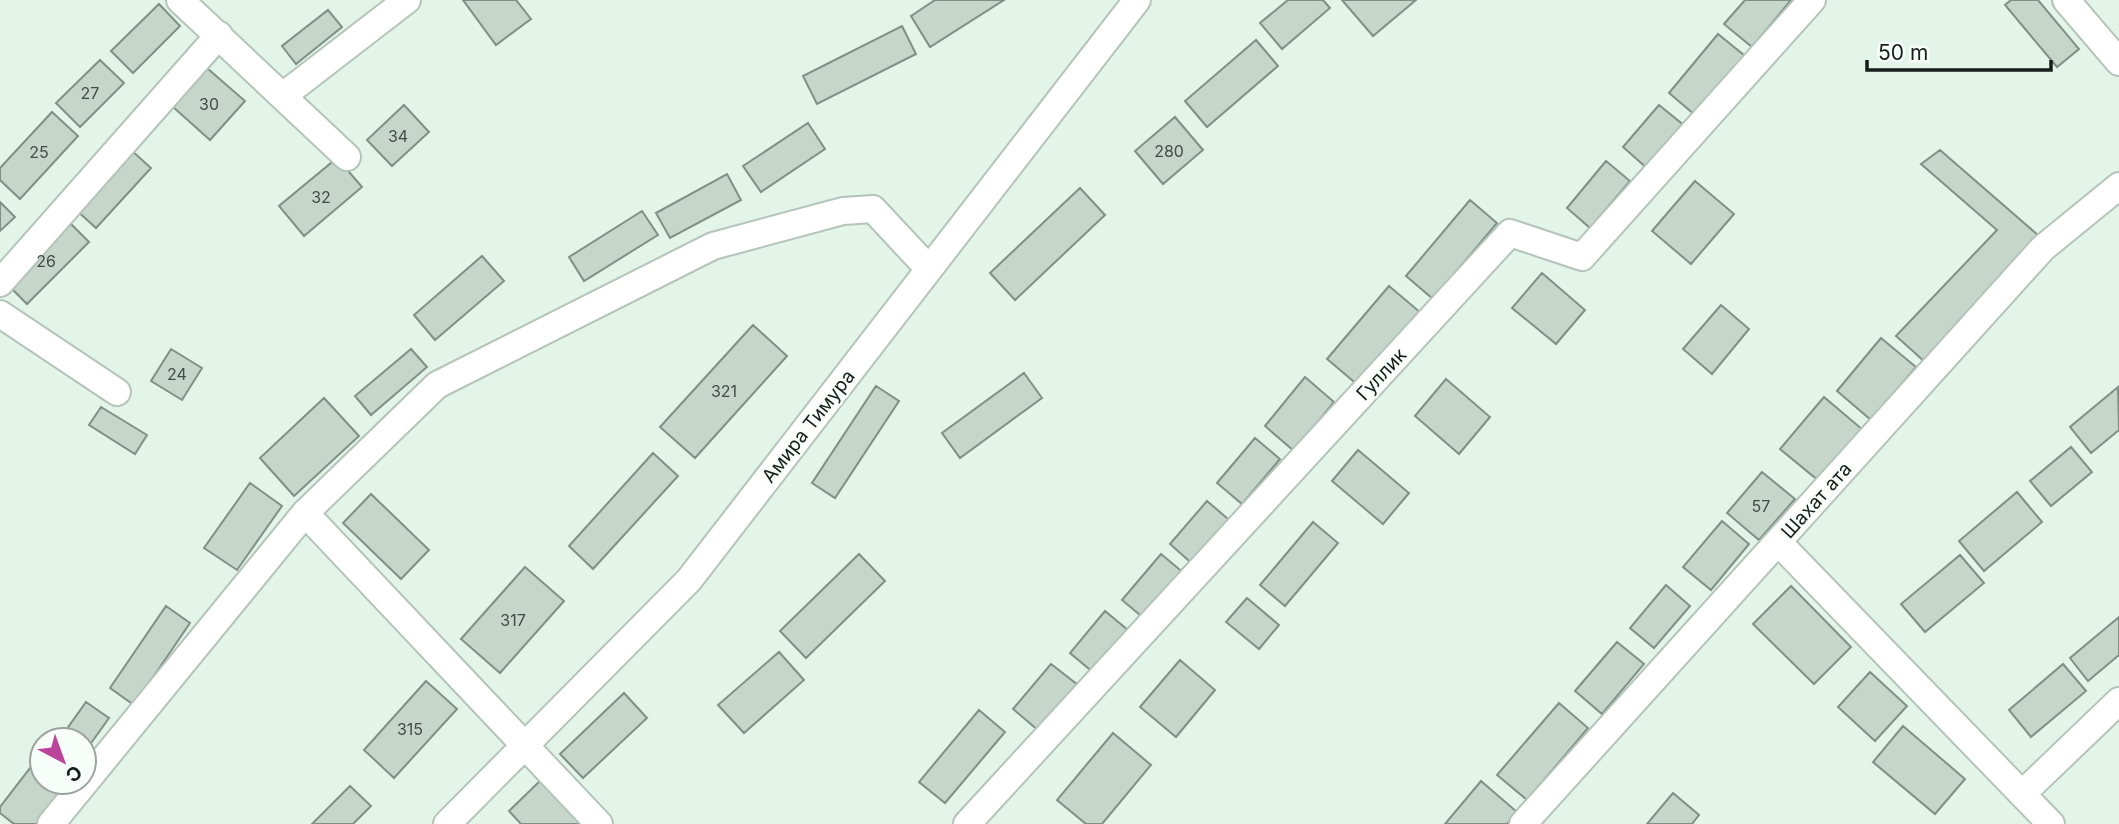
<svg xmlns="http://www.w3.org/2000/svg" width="2119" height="824" viewBox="0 0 2119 824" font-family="Inter,sans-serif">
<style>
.building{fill:#c6d6cb;stroke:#819086;stroke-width:2}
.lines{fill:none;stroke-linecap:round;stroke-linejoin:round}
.minor-casing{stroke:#b4c4ba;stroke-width:30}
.minor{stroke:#fff;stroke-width:26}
.labels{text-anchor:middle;stroke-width:5;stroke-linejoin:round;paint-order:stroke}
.number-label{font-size:16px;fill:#434b46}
.street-label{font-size:19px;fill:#171d1a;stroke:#f7fefa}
</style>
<rect width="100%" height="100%" fill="#e3f4e9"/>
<path class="building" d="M 463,0 L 516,0 L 531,19 L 496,45 Z
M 935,0 L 1004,0 L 930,47 L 911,16 Z
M 1288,0 L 1323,0 L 1330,8 L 1282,49 L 1260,23 Z
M 1342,0 L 1416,0 L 1373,36 Z
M 1745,0 L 1791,0 L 1752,47 L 1724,24 Z
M 2011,0 L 2038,0 L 2079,49 L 2057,67 L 2005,5 Z
M 159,4 L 180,26 L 133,73 L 111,51 Z
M 328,10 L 342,27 L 296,64 L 282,46 Z
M 902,26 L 916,54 L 817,104 L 803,76 Z
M 1718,34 L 1745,56 L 1695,115 L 1669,93 Z
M 1256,40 L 1278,66 L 1207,127 L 1185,101 Z
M 100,60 L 124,83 L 80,127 L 56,103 Z
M 207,68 L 245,101 L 210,140 L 173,107 Z
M 404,105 L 429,132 L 392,166 L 367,140 Z
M 1659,105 L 1686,127 L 1649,170 L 1623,147 Z
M 52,112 L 78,136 L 20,199 L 0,180 L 0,168 Z
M 1175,117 L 1203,150 L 1163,184 L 1135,151 Z
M 808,123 L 825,149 L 761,192 L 743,166 Z
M 130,149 L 151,168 L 96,228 L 75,209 Z
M 1940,150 L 2039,236 L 1925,362 L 1896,336 L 1997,230 L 1921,164 Z
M 337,158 L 362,187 L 304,236 L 279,206 Z
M 1606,161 L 1630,181 L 1590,228 L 1567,208 Z
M 727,174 L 741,200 L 670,238 L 656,213 Z
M 1695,181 L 1734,214 L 1691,264 L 1652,231 Z
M 1080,188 L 1105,215 L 1015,300 L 990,273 Z
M 1470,200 L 1497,223 L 1433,299 L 1406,276 Z
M 0,202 L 15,217 L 0,231 Z
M 642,211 L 658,235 L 584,281 L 569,257 Z
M 65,218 L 89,242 L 27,304 L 3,280 Z
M 482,256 L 504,281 L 435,340 L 414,315 Z
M 1542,273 L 1585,310 L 1556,344 L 1512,308 Z
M 1389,286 L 1421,313 L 1359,386 L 1327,359 Z
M 1721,305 L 1749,329 L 1712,374 L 1683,349 Z
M 753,325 L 787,356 L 695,458 L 660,427 Z
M 1881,338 L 1916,367 L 1871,420 L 1837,391 Z
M 171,349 L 202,368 L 182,400 L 151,381 Z
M 411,349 L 427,367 L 371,415 L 355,396 Z
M 1024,373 L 1042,398 L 960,458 L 942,433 Z
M 1305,377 L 1334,402 L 1294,451 L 1265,426 Z
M 1446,379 L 1490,417 L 1459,454 L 1415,416 Z
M 876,386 L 899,401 L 835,498 L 812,483 Z
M 2118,387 L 2119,430 L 2091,453 L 2070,427 Z
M 1824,397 L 1863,430 L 1819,481 L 1780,449 Z
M 324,398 L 359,436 L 294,496 L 260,458 Z
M 101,407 L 147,435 L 135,454 L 89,425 Z
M 1255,438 L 1280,459 L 1242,504 L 1217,483 Z
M 2071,447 L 2092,472 L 2051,506 L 2030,481 Z
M 1358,450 L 1409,493 L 1383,524 L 1332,481 Z
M 653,453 L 678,476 L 593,569 L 569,546 Z
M 1762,472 L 1795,499 L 1759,540 L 1727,513 Z
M 250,483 L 282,506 L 237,570 L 204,548 Z
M 2017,492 L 2042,522 L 1984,571 L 1959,541 Z
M 371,494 L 429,550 L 401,579 L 343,523 Z
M 1207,501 L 1234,524 L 1197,568 L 1170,544 Z
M 1722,521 L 1749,544 L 1711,590 L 1683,567 Z
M 1313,522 L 1338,543 L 1285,606 L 1260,585 Z
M 859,554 L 885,581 L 806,658 L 780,631 Z
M 1161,554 L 1185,574 L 1146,620 L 1122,600 Z
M 1960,555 L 1984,583 L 1925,632 L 1901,604 Z
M 525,567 L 564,601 L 500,673 L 461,639 Z
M 1666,585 L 1690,606 L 1654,648 L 1630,628 Z
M 1791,586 L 1851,647 L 1814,684 L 1753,624 Z
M 1247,598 L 1279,625 L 1259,649 L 1226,622 Z
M 166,606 L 190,623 L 134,705 L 110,688 Z
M 1105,611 L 1129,631 L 1094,673 L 1070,653 Z
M 2119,617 L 2119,655 L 2088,681 L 2070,658 Z
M 1617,642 L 1644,664 L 1602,714 L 1575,691 Z
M 779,652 L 804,680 L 744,733 L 718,705 Z
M 1180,660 L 1215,690 L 1176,737 L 1140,707 Z
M 1051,664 L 1078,685 L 1039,731 L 1013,709 Z
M 2063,664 L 2086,691 L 2031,737 L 2009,710 Z
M 1870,672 L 1907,706 L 1875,741 L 1838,707 Z
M 426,681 L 457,709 L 394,778 L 364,750 Z
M 624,693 L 647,718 L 583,778 L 560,754 Z
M 86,702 L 109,718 L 84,753 L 84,740 L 59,740 Z
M 1559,703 L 1588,728 L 1527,800 L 1497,775 Z
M 979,710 L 1005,732 L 945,803 L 919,782 Z
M 1903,726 L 1965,779 L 1935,814 L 1873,762 Z
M 1113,733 L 1151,765 L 1102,824 L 1086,824 L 1057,800 Z
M 37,759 L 42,762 L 42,782 L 68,782 L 36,824 L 14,824 L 0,813 L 0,807 Z
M 544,777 L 589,824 L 521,824 L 509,811 Z
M 1481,781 L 1517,812 L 1507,824 L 1445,824 Z
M 350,786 L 371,806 L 353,824 L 312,824 Z
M 1673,793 L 1699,815 L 1692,824 L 1647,824 Z"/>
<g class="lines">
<defs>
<path id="minor" d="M 180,0 L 347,157
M 2066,0 L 2119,62
M 284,95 L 407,0
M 0,283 L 219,35
M 0,314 L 117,392
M 305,513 L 599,824
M 1778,542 L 2051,824
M 2022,794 L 2119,701
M 51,824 L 305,513 L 437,385 L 713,246 L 843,211 L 873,209 L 929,269
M 447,824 L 689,580 L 1137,0
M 967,824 L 1510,233 L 1582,257 L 1812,0
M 1523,824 L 2043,248 L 2119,186"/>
</defs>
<use href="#minor" class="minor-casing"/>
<use href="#minor" class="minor"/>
</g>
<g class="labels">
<g class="number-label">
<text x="90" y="99">27</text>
<text x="209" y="110">30</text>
<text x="398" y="142">34</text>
<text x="1169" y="157">280</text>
<text x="39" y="158">25</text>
<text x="321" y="203">32</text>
<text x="46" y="267">26</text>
<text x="177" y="380">24</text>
<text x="724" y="397">321</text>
<text x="1761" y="512">57</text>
<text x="513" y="626">317</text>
<text x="410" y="735">315</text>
</g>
<g class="street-label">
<text transform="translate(1381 374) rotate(-47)" y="7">Гуллик</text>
<text transform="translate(808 426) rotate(-52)" y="7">Амира Тимура</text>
<text transform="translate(1816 500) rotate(-48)" y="7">Шахат ата</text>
</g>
</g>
<g transform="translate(63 761) rotate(139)"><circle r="33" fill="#f7fefa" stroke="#9da4a0" stroke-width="2"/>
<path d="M0-5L12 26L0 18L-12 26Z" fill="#bc459c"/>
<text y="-10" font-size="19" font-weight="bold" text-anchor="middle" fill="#171d1a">С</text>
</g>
<path d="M1867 60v10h184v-10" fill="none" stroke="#171d1a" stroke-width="3.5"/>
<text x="1878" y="60" font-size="21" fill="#171d1a" stroke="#f7fefa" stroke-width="5" paint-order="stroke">50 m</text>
</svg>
